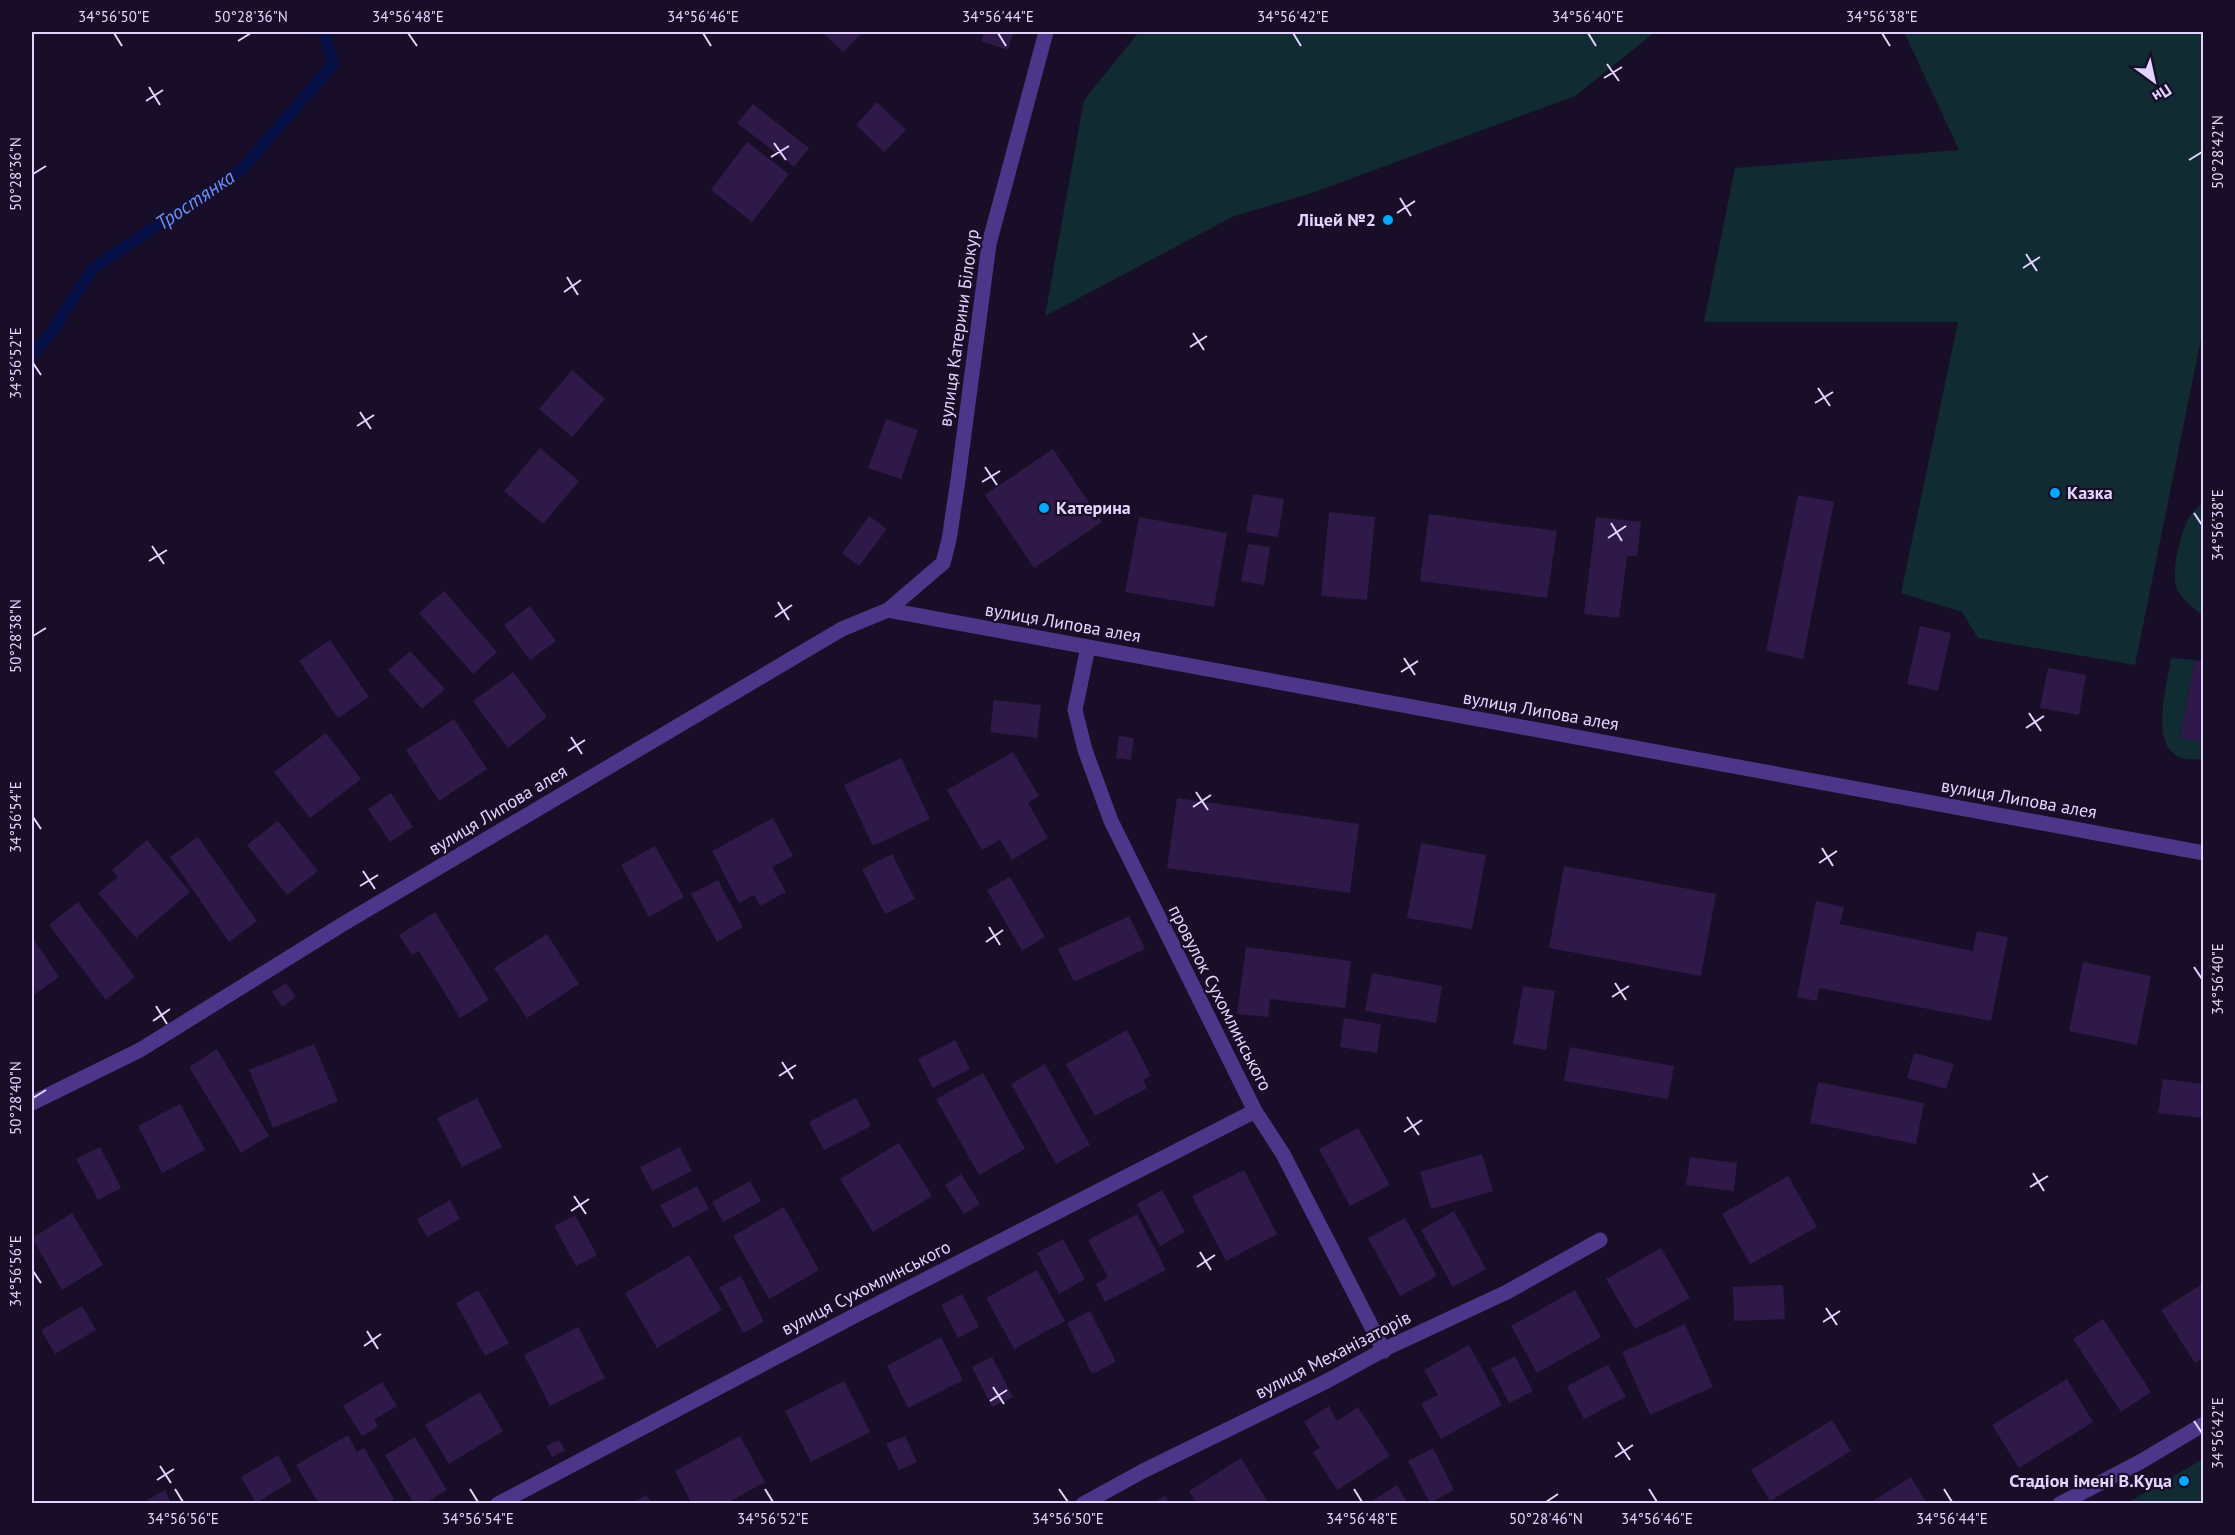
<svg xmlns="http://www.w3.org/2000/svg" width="2235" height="1535" viewBox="0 0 2235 1535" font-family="'PT Sans',sans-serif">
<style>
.green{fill:#112b32}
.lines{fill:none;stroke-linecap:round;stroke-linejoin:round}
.stream{stroke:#071047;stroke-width:12}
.building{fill:#2e1949}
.minor{stroke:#4d3689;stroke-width:15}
.ticks{fill:none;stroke:#e3d4ff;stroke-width:2}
.poi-dot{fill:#0af;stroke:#180e27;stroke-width:2}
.labels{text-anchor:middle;stroke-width:4.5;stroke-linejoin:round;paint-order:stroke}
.poi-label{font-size:18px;font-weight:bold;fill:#e3d4ff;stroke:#180e27;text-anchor:end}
.street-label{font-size:18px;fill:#e3d4ff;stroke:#180e27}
.water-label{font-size:20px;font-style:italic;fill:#6292ff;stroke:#180e27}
.neatline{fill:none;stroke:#e3d4ff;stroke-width:2}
.ticks-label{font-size:15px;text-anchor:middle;fill:#e3d4ff}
</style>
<rect width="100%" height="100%" fill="#180e27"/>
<path class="green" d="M 1139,32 L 1655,32 L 1575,96 L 1312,193 L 1234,216 L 1045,316 L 1084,100 Z
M 1904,32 L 2203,32 L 2203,329 L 2135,665 L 1978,638 L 1962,612 L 1901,593 L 1958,322 L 1704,322 L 1735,168 L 1959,150 Z
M 2203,502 L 2203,616 C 2194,608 2182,600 2177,589 C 2170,573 2181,530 2190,516 C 2194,511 2199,506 2203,502 Z
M 2171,658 L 2195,660 L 2180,737 L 2203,742 L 2203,759 C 2142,767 2166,693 2171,658 Z
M 2203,1459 L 2203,1503 L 2127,1503 Z"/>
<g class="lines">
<path class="stream" d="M 32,355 L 52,332 L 92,269 L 243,168 L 333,64 L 324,32"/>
</g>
<path class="building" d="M 822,32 L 863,32 L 843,52 Z
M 984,32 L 1006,32 L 1013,34 L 1008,50 L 981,41 Z
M 877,102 L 906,130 L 884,152 L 856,125 Z
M 753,104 L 809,148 L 794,167 L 737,123 Z
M 747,142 L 789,174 L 752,222 L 711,190 Z
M 572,370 L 605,399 L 572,437 L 539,409 Z
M 886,419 L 918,430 L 901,479 L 868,468 Z
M 540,448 L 579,481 L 543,524 L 504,491 Z
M 1053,449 L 1102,522 L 1034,568 L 985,495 Z
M 1253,494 L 1284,499 L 1278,537 L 1246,532 Z
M 1798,495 L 1834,502 L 1803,659 L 1766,651 Z
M 1329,512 L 1375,517 L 1367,600 L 1321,596 Z
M 1429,514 L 1557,531 L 1547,598 L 1420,581 Z
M 869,516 L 887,529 L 859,566 L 842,553 Z
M 1139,517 L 1227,533 L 1214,607 L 1125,592 Z
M 1596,517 L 1641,522 L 1637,556 L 1627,556 L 1619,618 L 1584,614 Z
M 1248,544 L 1270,547 L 1264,585 L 1241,581 Z
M 444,591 L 497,652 L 473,674 L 419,613 Z
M 530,606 L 556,641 L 530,660 L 504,625 Z
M 1920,626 L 1951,633 L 1938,691 L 1907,684 Z
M 330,640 L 369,697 L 338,718 L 299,661 Z
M 410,651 L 445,689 L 422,709 L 388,670 Z
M 2195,660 L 2204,662 L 2204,742 L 2180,738 Z
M 2048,668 L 2086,675 L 2079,715 L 2040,708 Z
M 513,672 L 547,717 L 508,748 L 473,701 Z
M 994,700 L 1041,705 L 1037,738 L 990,732 Z
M 454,719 L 487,769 L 439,801 L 406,750 Z
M 326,733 L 361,779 L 310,818 L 274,772 Z
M 1119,736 L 1134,738 L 1131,760 L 1116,758 Z
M 1013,752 L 1039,796 L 1028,803 L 1048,838 L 1012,860 L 1000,840 L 982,850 L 947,790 Z
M 901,758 L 930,819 L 873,846 L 844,785 Z
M 391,793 L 413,827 L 390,842 L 368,809 Z
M 1177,798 L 1359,824 L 1350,893 L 1167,868 Z
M 773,818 L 793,856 L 772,867 L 786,892 L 760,906 L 754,895 L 739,903 L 712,851 Z
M 278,821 L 318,871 L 287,895 L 247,845 Z
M 198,837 L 257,921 L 229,942 L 170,857 Z
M 147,840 L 190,892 L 136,938 L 98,893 L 118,877 L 112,870 Z
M 1421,843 L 1486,855 L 1472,929 L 1407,918 Z
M 655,846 L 684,897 L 649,917 L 621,865 Z
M 892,854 L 915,899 L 885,914 L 862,869 Z
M 1564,866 L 1716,894 L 1701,976 L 1549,948 Z
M 1010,877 L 1045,937 L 1022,951 L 987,890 Z
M 718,880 L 743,927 L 717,942 L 691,894 Z
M 1816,901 L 1844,907 L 1840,924 L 1973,951 L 1977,931 L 2008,937 L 1991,1021 L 1819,988 L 1817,1001 L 1797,997 Z
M 78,902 L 135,977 L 106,1000 L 49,925 Z
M 435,912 L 489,1000 L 460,1018 L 419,951 L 412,955 L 399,935 Z
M 1129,916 L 1145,949 L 1074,982 L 1058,949 Z
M 547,934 L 579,984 L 527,1018 L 494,968 Z
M 32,937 L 59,977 L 32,996 Z
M 1246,947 L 1351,961 L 1345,1008 L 1270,999 L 1268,1017 L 1237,1014 Z
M 2083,962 L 2151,976 L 2137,1045 L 2069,1031 Z
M 1372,973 L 1442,986 L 1436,1023 L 1365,1011 Z
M 286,983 L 296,997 L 282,1007 L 272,992 Z
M 1523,986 L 1555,991 L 1546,1050 L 1513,1044 Z
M 1344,1018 L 1381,1024 L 1377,1053 L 1340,1047 Z
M 1127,1030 L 1151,1076 L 1143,1080 L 1147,1088 L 1095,1116 L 1066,1064 Z
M 955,1040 L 970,1069 L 933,1088 L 918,1059 Z
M 314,1044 L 338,1101 L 273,1128 L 249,1070 Z
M 1570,1047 L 1674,1066 L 1668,1099 L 1564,1081 Z
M 217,1049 L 269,1136 L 241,1153 L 189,1067 Z
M 1914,1053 L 1954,1064 L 1946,1089 L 1907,1078 Z
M 1045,1064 L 1090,1145 L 1056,1164 L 1011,1084 Z
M 983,1073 L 1025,1149 L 979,1175 L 936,1099 Z
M 2163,1079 L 2204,1084 L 2204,1118 L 2158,1113 Z
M 1818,1082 L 1924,1103 L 1916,1144 L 1810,1123 Z
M 477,1098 L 502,1147 L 462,1167 L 437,1118 Z
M 856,1098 L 871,1126 L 824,1150 L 809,1122 Z
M 180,1104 L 205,1150 L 162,1173 L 138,1126 Z
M 1358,1128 L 1390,1185 L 1350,1206 L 1319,1149 Z
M 899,1143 L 932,1196 L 873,1232 L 840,1179 Z
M 100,1147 L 121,1188 L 98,1200 L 76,1159 Z
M 680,1147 L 692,1171 L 652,1191 L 640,1167 Z
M 1482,1154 L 1493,1191 L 1431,1209 L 1420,1172 Z
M 1690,1157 L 1737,1163 L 1734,1191 L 1686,1185 Z
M 1244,1170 L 1277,1234 L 1226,1261 L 1192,1196 Z
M 961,1174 L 980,1204 L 964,1214 L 945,1185 Z
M 1788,1176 L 1817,1227 L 1750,1264 L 1722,1214 Z
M 750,1181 L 761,1201 L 723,1222 L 712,1202 Z
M 697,1186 L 709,1209 L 673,1228 L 660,1205 Z
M 1162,1190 L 1185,1232 L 1160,1246 L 1137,1204 Z
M 450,1200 L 460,1219 L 427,1237 L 417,1219 Z
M 784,1207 L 819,1270 L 769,1299 L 733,1236 Z
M 1454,1211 L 1486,1269 L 1453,1287 L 1421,1230 Z
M 72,1213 L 103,1265 L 62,1290 L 32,1238 Z
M 1137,1214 L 1166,1270 L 1105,1302 L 1096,1284 L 1108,1277 L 1088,1240 Z
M 575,1215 L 597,1255 L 576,1266 L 554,1226 Z
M 1405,1218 L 1437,1276 L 1400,1296 L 1368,1238 Z
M 1063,1239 L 1085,1279 L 1059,1294 L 1037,1253 Z
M 1661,1248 L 1690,1298 L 1635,1329 L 1606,1279 Z
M 689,1255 L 722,1310 L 657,1348 L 625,1293 Z
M 1037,1270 L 1065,1321 L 1014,1349 L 986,1298 Z
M 741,1276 L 764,1322 L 743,1333 L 719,1287 Z
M 2204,1283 L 2204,1357 L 2195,1363 L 2161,1310 Z
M 1783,1285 L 1785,1319 L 1734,1321 L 1733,1287 Z
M 478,1290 L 509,1343 L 485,1356 L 456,1303 Z
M 1575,1290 L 1601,1337 L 1537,1373 L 1511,1326 Z
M 962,1294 L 979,1327 L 958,1338 L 941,1305 Z
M 82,1306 L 96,1330 L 55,1354 L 41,1330 Z
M 1090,1311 L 1116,1362 L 1092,1374 L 1067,1323 Z
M 2103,1319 L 2151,1392 L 2121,1412 L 2073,1339 Z
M 1685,1324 L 1713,1387 L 1650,1415 L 1622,1352 Z
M 578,1327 L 605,1378 L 550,1406 L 524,1355 Z
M 941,1337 L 963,1380 L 908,1408 L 887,1366 Z
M 1469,1345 L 1502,1405 L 1441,1439 L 1421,1404 L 1438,1395 L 1424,1370 Z
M 1515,1356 L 1533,1391 L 1509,1403 L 1491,1368 Z
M 992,1357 L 1013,1397 L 992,1407 L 972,1367 Z
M 1608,1365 L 1626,1397 L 1584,1419 L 1567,1386 Z
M 2067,1379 L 2093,1422 L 2019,1468 L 1992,1425 Z
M 844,1381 L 870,1432 L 811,1462 L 785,1411 Z
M 382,1382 L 397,1406 L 374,1420 L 378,1427 L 362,1436 L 343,1406 Z
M 480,1392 L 503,1431 L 449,1464 L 425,1425 Z
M 1329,1406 L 1337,1421 L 1358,1407 L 1390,1456 L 1337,1490 L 1313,1452 L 1320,1448 L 1304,1422 Z
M 1832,1420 L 1851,1451 L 1770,1501 L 1751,1470 Z
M 348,1435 L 357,1452 L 364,1448 L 394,1499 L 387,1504 L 319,1504 L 296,1465 Z
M 740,1436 L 765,1482 L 725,1504 L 692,1504 L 675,1471 Z
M 905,1436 L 917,1462 L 899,1470 L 886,1444 Z
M 415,1437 L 447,1490 L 424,1504 L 414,1504 L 385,1455 Z
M 559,1440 L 565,1450 L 552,1457 L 546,1446 Z
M 1433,1448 L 1454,1490 L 1430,1503 L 1408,1461 Z
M 278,1455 L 292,1481 L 256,1503 L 241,1477 Z
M 1241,1458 L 1269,1504 L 1197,1504 L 1189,1491 Z
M 1911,1477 L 1927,1504 L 1868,1504 Z
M 1397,1485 L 1408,1504 L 1367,1504 Z
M 165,1490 L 172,1504 L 140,1504 Z
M 647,1495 L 651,1504 L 628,1504 Z
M 1165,1496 L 1170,1504 L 1151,1504 Z"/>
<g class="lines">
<path class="minor" d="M 888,610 L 943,563 L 949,540 L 958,480 L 989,244 L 1046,32
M 1088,647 L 1075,710 L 1085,750 L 1111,821 L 1255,1111 L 1283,1154 L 1384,1351
M 32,1103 L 140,1050 L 343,924 L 842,629 L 888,610 L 2204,853
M 498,1504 L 854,1316 L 1255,1111
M 1083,1504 L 1143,1471 L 1327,1381 L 1389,1347 L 1507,1292 L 1600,1240
M 2060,1504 L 2140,1462 L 2204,1424"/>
</g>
<path class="ticks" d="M 114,33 L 122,46M 408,33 L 417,46M 703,33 L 711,46M 998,33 L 1006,46M 1293,33 L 1301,46M 1588,33 L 1596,46M 1882,33 L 1890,46M 238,41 L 251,33M 1607,64 L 1619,81M 1604,78 L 1622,67M 149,87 L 160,105M 146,101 L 163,90M 774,143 L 786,160M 771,157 L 789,146M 2189,160 L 2202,152M 33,174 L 46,166M 1400,198 L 1411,216M 1397,213 L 1415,201M 2026,254 L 2037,271M 2023,268 L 2040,257M 567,277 L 578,295M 564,292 L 581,280M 1193,333 L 1204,350M 1190,347 L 1207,336M 33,363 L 41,375M 1818,388 L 1830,406M 1815,403 L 1833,392M 360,412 L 371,429M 357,426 L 374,415M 985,467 L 997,485M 982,482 L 1000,471M 2194,513 L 2202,525M 1611,523 L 1622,541M 1608,538 L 1626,526M 152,546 L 164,564M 149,561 L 167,550M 778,602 L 789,620M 775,617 L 792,605M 33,636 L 46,628M 1404,658 L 1415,675M 1401,672 L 1418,661M 2029,713 L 2041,731M 2026,728 L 2044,716M 571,737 L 582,754M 568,751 L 585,740M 1196,792 L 1208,810M 1193,807 L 1211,795M 33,817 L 41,829M 1822,848 L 1833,866M 1819,863 L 1837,851M 363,871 L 375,889M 360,886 L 378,875M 989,927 L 1000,945M 986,942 L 1003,930M 2194,967 L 2202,979M 1615,983 L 1626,1000M 1612,997 L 1629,986M 156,1006 L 167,1024M 153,1021 L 170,1009M 782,1062 L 793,1079M 779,1076 L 796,1065M 33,1098 L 46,1090M 1407,1117 L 1419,1135M 1404,1132 L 1422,1120M 2033,1173 L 2044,1191M 2030,1187 L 2048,1176M 574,1196 L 586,1214M 571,1211 L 589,1199M 1200,1252 L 1211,1270M 1197,1267 L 1215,1255M 33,1271 L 41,1283M 1826,1308 L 1837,1325M 1823,1322 L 1840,1311M 367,1331 L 378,1349M 364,1346 L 381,1334M 993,1387 L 1004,1404M 990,1401 L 1007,1390M 2194,1421 L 2202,1433M 1618,1442 L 1630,1460M 1615,1457 L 1633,1445M 160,1466 L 171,1483M 157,1480 L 174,1469M 175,1489 L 183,1502M 470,1489 L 478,1502M 765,1489 L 773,1502M 1059,1489 L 1068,1502M 1354,1489 L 1362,1502M 1649,1489 L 1657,1502M 1944,1489 L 1952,1502M 1546,1502 L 1558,1494"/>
<g class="poi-dot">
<circle cx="1388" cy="220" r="6"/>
<circle cx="2055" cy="493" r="6"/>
<circle cx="1044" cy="508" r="6"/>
<circle cx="2184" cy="1481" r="6"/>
</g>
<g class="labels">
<g class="poi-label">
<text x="1376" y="226">Ліцей №2</text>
<text x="2067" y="499" text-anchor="start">Казка</text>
<text x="1056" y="514" text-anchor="start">Катерина</text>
<text x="2172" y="1487">Стадіон імені В.Куца</text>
</g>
<g class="street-label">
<text transform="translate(959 328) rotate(-82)" y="6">вулиця Катерини Білокур</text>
<text transform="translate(1063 623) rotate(10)" y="6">вулиця Липова алея</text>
<text transform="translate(1541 711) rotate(10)" y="6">вулиця Липова алея</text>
<text transform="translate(2019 799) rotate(10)" y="6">вулиця Липова алея</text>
<text transform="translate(498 810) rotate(-31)" y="6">вулиця Липова алея</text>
<text transform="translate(1220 998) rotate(63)" y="6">провулок Сухомлинського</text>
<text transform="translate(866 1288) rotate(-27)" y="6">вулиця Сухомлинського</text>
<text transform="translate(1333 1355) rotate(-27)" y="6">вулиця Механізаторів</text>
</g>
<g class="water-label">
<text transform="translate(195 200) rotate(-34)" y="7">Тростянка</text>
</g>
</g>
<rect width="2235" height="1535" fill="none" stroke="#180e27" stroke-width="66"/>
<g transform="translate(2154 81) rotate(147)" stroke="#180e27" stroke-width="4.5" paint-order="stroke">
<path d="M0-4.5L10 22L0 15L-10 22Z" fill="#e3d4ff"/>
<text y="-9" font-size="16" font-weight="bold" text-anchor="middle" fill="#e3d4ff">Пн</text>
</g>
<rect x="33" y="33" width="2169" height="1469" class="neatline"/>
<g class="ticks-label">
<text x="114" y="22">34°56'50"E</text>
<text x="251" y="22">50°28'36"N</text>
<text x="408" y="22">34°56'48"E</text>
<text x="703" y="22">34°56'46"E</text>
<text x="998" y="22">34°56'44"E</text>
<text x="1293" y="22">34°56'42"E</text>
<text x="1588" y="22">34°56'40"E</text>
<text x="1882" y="22">34°56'38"E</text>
<text transform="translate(2218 152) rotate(-90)" y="5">50°28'42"N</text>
<text transform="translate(16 174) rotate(-90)" y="5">50°28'36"N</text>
<text transform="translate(16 363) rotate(-90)" y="5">34°56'52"E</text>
<text transform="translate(2218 525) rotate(-90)" y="5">34°56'38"E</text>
<text transform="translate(16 636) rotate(-90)" y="5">50°28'38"N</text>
<text transform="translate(16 817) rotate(-90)" y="5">34°56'54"E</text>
<text transform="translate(2218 979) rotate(-90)" y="5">34°56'40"E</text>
<text transform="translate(16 1098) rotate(-90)" y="5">50°28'40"N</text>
<text transform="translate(16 1271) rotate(-90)" y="5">34°56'56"E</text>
<text transform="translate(2218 1433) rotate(-90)" y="5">34°56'42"E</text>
<text x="183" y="1524">34°56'56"E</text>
<text x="478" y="1524">34°56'54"E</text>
<text x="773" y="1524">34°56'52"E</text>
<text x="1068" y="1524">34°56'50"E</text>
<text x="1362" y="1524">34°56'48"E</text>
<text x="1546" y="1524">50°28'46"N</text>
<text x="1657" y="1524">34°56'46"E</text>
<text x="1952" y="1524">34°56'44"E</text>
</g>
</svg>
